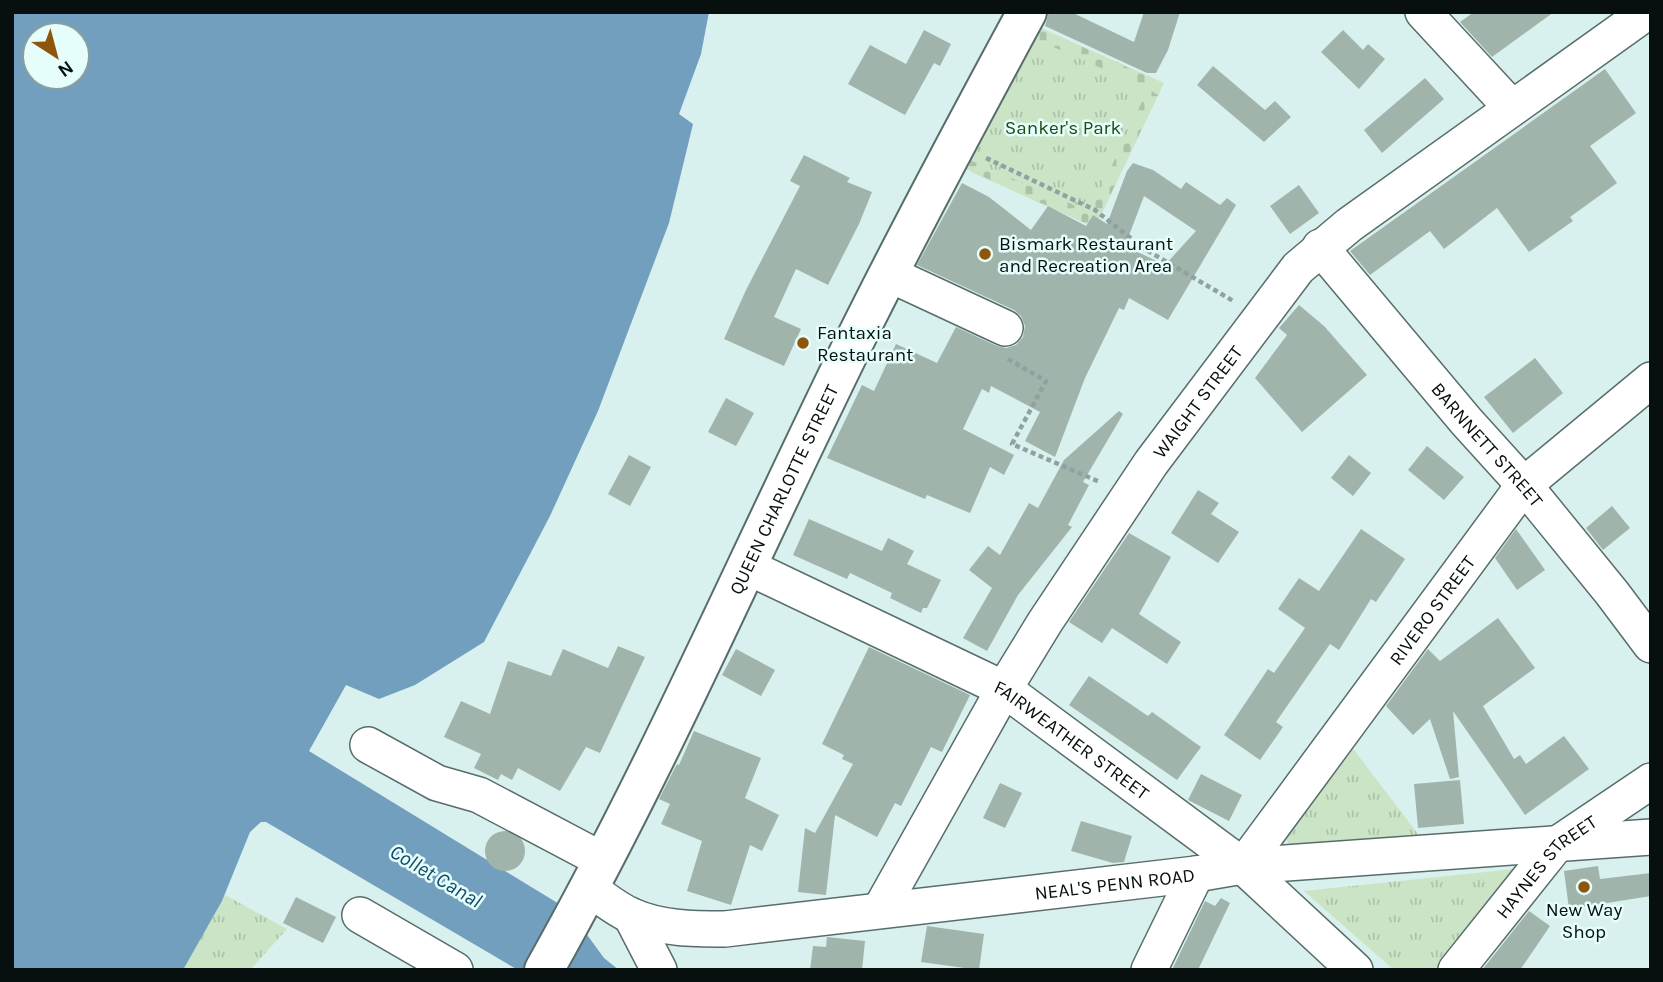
<svg xmlns="http://www.w3.org/2000/svg" width="1663" height="982" viewBox="0 0 1663 982" font-family="Karla,sans-serif">
<style>
.grass{fill:url(#grass-tufts)}
.cemetery{fill:url(#cemetery-stones)}
.water{fill:#739fbf;fill-rule:evenodd}
.building{fill:#a0b4ab;fill-rule:evenodd}
.lines{fill:none;stroke-linecap:round;stroke-linejoin:round}
.minor-casing{stroke:#576d6b;stroke-width:38}
.major-casing{stroke:#576d6b;stroke-width:42}
.path{stroke:#8fa2a0;stroke-width:4.5;stroke-dasharray:5 3.5;stroke-linecap:butt}
.minor{stroke:#fff;stroke-width:35}
.major{stroke:#fff;stroke-width:38}
.poi-dot{fill:#8e560d;stroke:#e5fefb;stroke-width:2.5}
.labels{text-anchor:middle;stroke-width:5;stroke-linejoin:round;paint-order:stroke}
.park-label{font-size:19px;fill:#1e4a14;stroke:#e5fefb}
.poi-label{font-size:19px;fill:#070f0f;stroke:#e5fefb;text-anchor:start}
.street-label{font-size:19px;fill:#070f0f;stroke:#e5fefb}
.water-label{font-size:21px;font-style:italic;fill:#134969;stroke:#e5fefb}
</style>
<defs>
<pattern id="grass-tufts" width="24" height="20" patternUnits="userSpaceOnUse" patternTransform="scale(1.75)"><rect width="24" height="20" fill="#cbe4c6"/><path d="M3 7l-1-3M5 7V3M7 7l1-3M15 17l-1-3M17 17v-4M19 17l1-3" fill="none" stroke="#adc2a9"/></pattern>
<pattern id="cemetery-stones" width="16" height="16" patternUnits="userSpaceOnUse" patternTransform="scale(1.75)"><rect width="16" height="16" fill="#cbe4c6"/><path d="M2 7V4a2 2 0 0 1 4 0v3zM10 15v-3a2 2 0 0 1 4 0v3z" fill="#adc2a9"/></pattern>
</defs>
<rect width="100%" height="100%" fill="#d8f0ee"/>
<path class="grass" d="M 1034,25 L 1164,83 L 1099,219 L 1093,215 L 1087,224 L 971,172 L 965,158 Z
M 1348,742 L 1424,842 L 1296,852 L 1287,841 L 1285,828 Z
M 1514,869 L 1436,970 L 1394,970 L 1304,891 Z
M 225,895 L 287,929 L 250,970 L 183,970 Z"/>
<path class="cemetery" d="M 1034,25 L 1153,79 L 1148,89 L 1158,95 L 1099,219 L 1093,215 L 1087,224 L 960,166 L 965,158 L 1090,212 L 1148,89 L 1029,36 Z"/>
<path class="water" d="M 12,12 L 709,12 L 701,54 L 679,114 L 693,124 L 669,223 L 598,411 L 550,516 L 484,642 L 415,685 L 379,699 L 346,685 L 309,751 L 569,910 L 604,958 L 619,970 L 518,970 L 266,822 L 261,822 L 250,832 L 222,901 L 183,970 L 12,970 ZM 35,35 L 77,35 L 77,77 L 35,77 Z"/>
<path class="building" d="M 1049,12 L 1071,12 L 1134,42 L 1144,12 L 1180,12 L 1168,50 L 1156,73 L 1147,73 L 1045,26 Z
M 1474,12 L 1554,12 L 1492,57 L 1460,22 Z
M 924,30 L 951,44 L 940,66 L 934,63 L 905,115 L 848,84 L 870,45 L 906,64 Z
M 1343,30 L 1363,50 L 1368,44 L 1385,59 L 1359,89 L 1321,52 Z
M 1213,66 L 1265,110 L 1275,101 L 1291,117 L 1264,142 L 1197,85 Z
M 1605,69 L 1636,113 L 1590,146 L 1617,183 L 1570,217 L 1573,221 L 1529,252 L 1497,208 L 1444,249 L 1430,231 L 1370,275 L 1350,251 Z
M 1425,78 L 1444,99 L 1382,153 L 1364,130 Z
M 804,155 L 850,178 L 847,182 L 872,192 L 859,224 L 828,285 L 796,269 L 774,317 L 801,329 L 784,366 L 724,339 L 746,290 L 800,186 L 790,181 Z
M 1133,163 L 1153,170 L 1181,189 L 1186,182 L 1220,205 L 1227,198 L 1236,205 L 1168,320 L 1129,298 L 1124,310 L 1119,308 L 1085,378 L 1055,457 L 1025,441 L 1040,412 L 991,386 L 989,393 L 982,389 L 963,429 L 1014,455 L 1004,475 L 990,467 L 970,513 L 927,495 L 925,499 L 827,458 L 862,385 L 874,391 L 896,344 L 937,363 L 956,327 L 997,346 L 1006,348 L 1016,345 L 1023,337 L 1025,326 L 1021,316 L 1014,310 L 917,265 L 962,183 L 989,197 L 1031,230 L 1048,206 L 1086,226 L 1093,215 L 1107,224 L 1127,171 ZM 1144,196 L 1196,231 L 1165,265 L 1125,246 Z
M 1299,185 L 1319,213 L 1290,234 L 1270,206 Z
M 1299,305 L 1324,326 L 1367,375 L 1302,432 L 1255,378 L 1287,335 L 1279,328 Z
M 1535,358 L 1563,393 L 1513,433 L 1484,397 Z
M 726,398 L 754,413 L 736,446 L 708,432 Z
M 1119,411 L 1123,414 L 1083,482 L 1089,485 L 1068,525 L 1072,527 L 1018,595 L 987,651 L 963,638 L 992,588 L 969,570 L 988,546 L 1000,555 L 1029,503 L 1038,508 L 1064,460 Z
M 1427,446 L 1464,477 L 1444,500 L 1408,470 Z
M 629,455 L 651,467 L 630,506 L 608,494 Z
M 1349,455 L 1371,473 L 1353,496 L 1331,478 Z
M 1198,490 L 1219,503 L 1211,514 L 1239,532 L 1218,563 L 1171,533 Z
M 1612,506 L 1630,528 L 1603,550 L 1586,528 Z
M 809,519 L 882,551 L 888,538 L 914,551 L 907,564 L 941,580 L 927,608 L 923,608 L 921,613 L 890,598 L 892,593 L 850,573 L 847,579 L 793,555 Z
M 1361,529 L 1405,559 L 1376,602 L 1371,599 L 1339,650 L 1330,644 L 1276,722 L 1283,727 L 1260,760 L 1224,735 L 1268,669 L 1274,673 L 1305,628 L 1278,609 L 1299,578 L 1319,591 Z
M 1516,529 L 1545,570 L 1517,590 L 1495,558 Z
M 1129,533 L 1171,557 L 1139,614 L 1181,642 L 1167,664 L 1112,628 L 1102,643 L 1069,622 Z
M 1498,618 L 1535,668 L 1483,706 L 1514,759 L 1520,755 L 1526,764 L 1564,736 L 1589,769 L 1525,815 L 1453,711 L 1459,777 L 1450,779 L 1430,719 L 1413,735 L 1386,706 L 1428,649 L 1440,661 Z
M 618,646 L 645,657 L 600,753 L 586,747 L 560,791 L 518,768 L 512,780 L 501,774 L 498,780 L 474,768 L 481,754 L 444,737 L 461,701 L 490,714 L 508,661 L 551,676 L 563,649 L 608,668 Z
M 869,647 L 970,695 L 942,752 L 931,747 L 901,806 L 895,803 L 877,837 L 835,815 L 826,895 L 798,892 L 805,828 L 815,833 L 853,764 L 842,759 L 844,755 L 822,744 Z
M 736,649 L 775,670 L 761,696 L 722,675 Z
M 1089,676 L 1148,716 L 1152,712 L 1201,747 L 1177,780 L 1069,705 Z
M 694,731 L 761,758 L 745,798 L 779,815 L 762,851 L 750,845 L 731,905 L 687,891 L 702,841 L 661,824 L 670,804 L 659,799 L 677,764 L 679,765 Z
M 1201,774 L 1242,795 L 1229,821 L 1188,800 Z
M 1460,780 L 1464,824 L 1418,828 L 1414,784 Z
M 1000,783 L 1022,793 L 1005,828 L 983,818 Z
M 1081,821 L 1132,836 L 1124,862 L 1113,863 L 1071,851 Z
M485 851a20 20 0 1 1 40 0a20 20 0 1 1-40 0Z
M 1598,866 L 1600,879 L 1651,873 L 1651,896 L 1569,909 L 1564,871 Z
M 296,897 L 336,917 L 323,943 L 283,923 Z
M 1221,898 L 1230,903 L 1198,970 L 1172,970 L 1205,901 L 1215,906 Z
M 1529,911 L 1550,926 L 1520,970 L 1482,970 Z
M 927,926 L 984,934 L 979,970 L 921,962 Z
M 827,937 L 865,941 L 862,970 L 810,970 L 813,946 L 826,947 Z"/>
<g class="lines">
<defs>
<g id="minor">
<path d="M 1423,12 L 1512,108"/>
<path id="s1" d="M 1320,247 L 1466,421 L 1524,485 L 1612,593 L 1651,645"/>
<path d="M 889,274 L 1005,328"/>
<path id="s2" d="M 748,567 L 1004,689 L 1243,866 L 1355,970"/>
<path d="M 368,745 L 437,783 L 479,795 L 604,861"/>
<path id="s3" d="M 1243,866 L 1524,485 L 1651,380"/>
<path id="s4" d="M 590,889 C 603,898 617,910 632,916 C 661,929 694,929 725,929 L 1196,874 L 1243,866 L 1651,837"/>
<path id="s5" d="M 880,910 L 1004,689 L 1045,622 L 1151,463 L 1298,268 L 1349,225 L 1647,12"/>
<path d="M 360,915 L 455,970"/>
<path d="M 631,916 L 659,970"/>
<path d="M 1149,970 L 1196,874"/>
<path id="s6" d="M 1456,970 L 1556,845 L 1651,781"/>
</g>
<g id="major">
<path id="s7" d="M 544,970 C 659,766 751,551 854,342 C 909,231 968,121 1027,12"/>
</g>
</defs>
<use href="#minor" class="minor-casing"/>
<use href="#major" class="major-casing"/>
<path class="path" d="M 986,158 L 1095,210 L 1143,248 L 1235,302
M 1008,359 L 1046,381 L 1012,444 L 1100,482"/>
<use href="#minor" class="minor"/>
<use href="#major" class="major"/>
</g>
<g class="poi-dot">
<circle cx="985" cy="254" r="7"/>
<circle cx="803" cy="343" r="7"/>
<circle cx="1584" cy="887" r="7"/>
</g>
<g class="labels">
<g class="park-label">
<text x="1063" y="134">Sanker's Park</text>
</g>
<g class="poi-label">
<text x="999" y="250">Bismark Restaurant<tspan x="999" dy="22">and Recreation Area</tspan></text>
<text x="817" y="339">Fantaxia<tspan x="817" dy="22">Restaurant</tspan></text>
<text x="1584" y="916" text-anchor="middle">New Way<tspan x="1584" dy="22">Shop</tspan></text>
</g>
<g class="street-label">
<text dy="7" stroke="none"><textPath href="#s5" startOffset="600">WAIGHT STREET</textPath></text>
<text dy="7" stroke="none"><textPath href="#s1" startOffset="259">BARNNETT STREET</textPath></text>
<text dy="7" stroke="none"><textPath href="#s7" startOffset="537">QUEEN CHARLOTTE STREET</textPath></text>
<text dy="7" stroke="none"><textPath href="#s3" startOffset="318">RIVERO STREET</textPath></text>
<text dy="7" stroke="none"><textPath href="#s2" startOffset="368">FAIRWEATHER STREET</textPath></text>
<text dy="7" stroke="none"><textPath href="#s6" startOffset="138">HAYNES STREET</textPath></text>
<text dy="7" stroke="none"><textPath href="#s4" startOffset="537">NEAL'S PENN ROAD</textPath></text>
</g>
<g class="water-label">
<text transform="translate(436 876) rotate(31)" y="7">Collet Canal</text>
</g>
</g>
<rect width="1663" height="982" fill="none" stroke="#070f0f" stroke-width="28"/>
<g transform="translate(56 56) rotate(144)"><circle r="33" fill="#e5fefb" stroke="#8c9e9d" stroke-width="2"/>
<path d="M0-5L12 26L0 18L-12 26Z" fill="#8e560d"/>
<text y="-10" font-size="19" font-weight="bold" text-anchor="middle" fill="#070f0f">N</text>
</g>
</svg>
